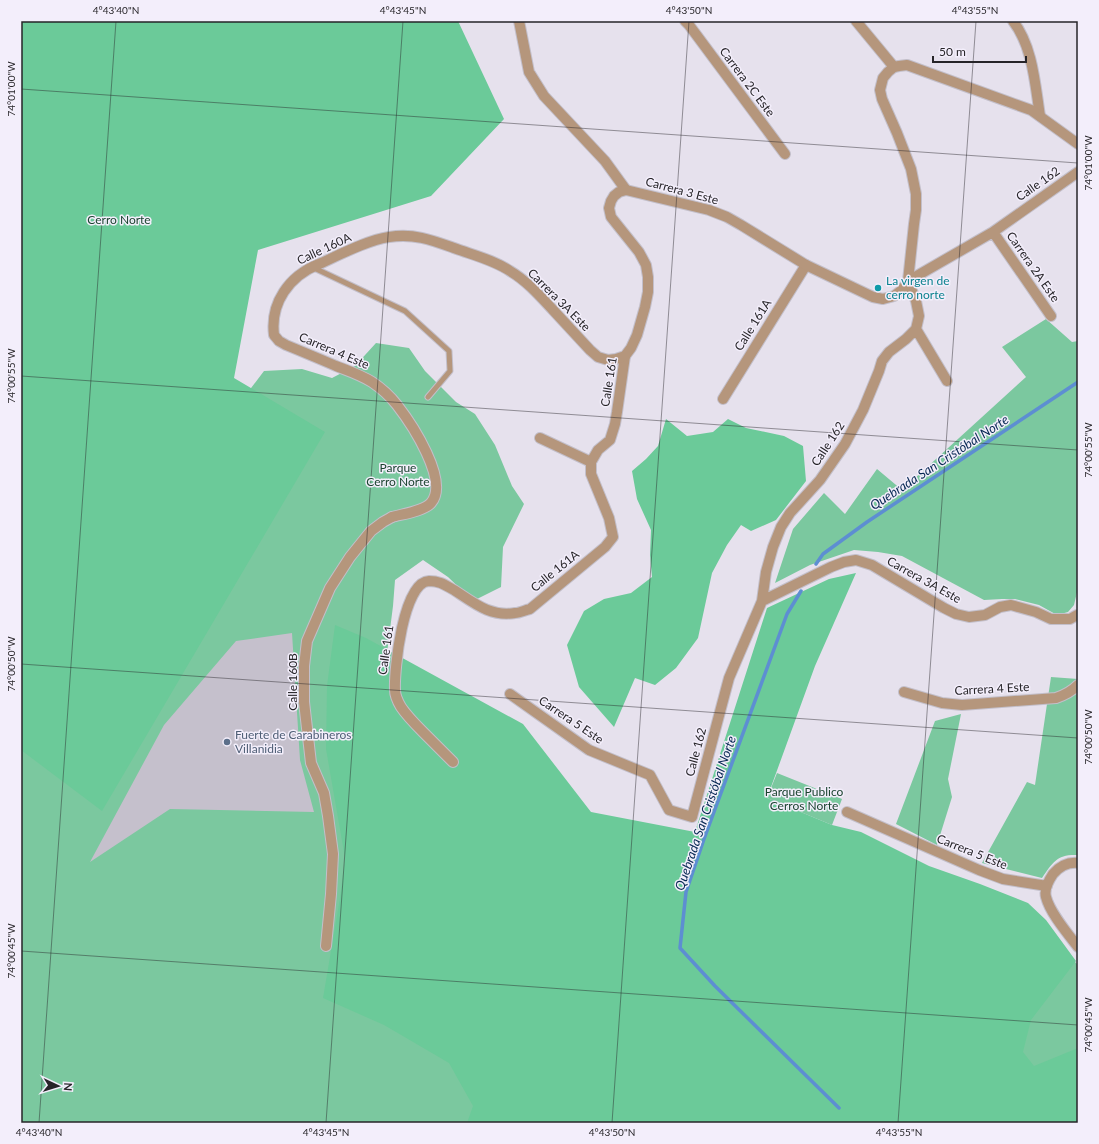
<svg xmlns="http://www.w3.org/2000/svg" width="1099" height="1144" viewBox="0 0 1099 1144" font-family="Lato,sans-serif">
<style>
.green{fill:#7bc89f}
.forest{fill:#6bca99}
.lines{fill:none;stroke-linecap:round;stroke-linejoin:round}
.stream{stroke:#5d8ed2;stroke-width:3.5}
.building{fill:#c5c0cc}
.service-casing{stroke:#c3bfca;stroke-width:7}
.minor-casing{stroke:#c3bfca;stroke-width:12}
.tertiary-casing{stroke:#c3bfca;stroke-width:12}
.service{stroke:#b5967c;stroke-width:5}
.minor{stroke:#b5967c;stroke-width:10}
.tertiary{stroke:#b5967c;stroke-width:10}
.ticks{fill:none;stroke:#262428;stroke-width:1;stroke-opacity:0.45}
.culture-dot{fill:#0f9aa8;stroke:#f3eefb;stroke-width:1.5}
.service-dot{fill:#5c6f8a;stroke:#f3eefb;stroke-width:1.5}
.labels{text-anchor:middle;stroke-width:3;stroke-linejoin:round;paint-order:stroke}
.street-label{font-size:12px;fill:#262428;stroke:#f3eefb}
.park-label{font-size:12px;fill:#1a432f;stroke:#f3eefb}
.culture-label{font-size:12px;fill:#0d838f;stroke:#f3eefb;text-anchor:start}
.service-label{font-size:12px;fill:#4e5e75;stroke:#f3eefb;text-anchor:start}
.water-label{font-size:13px;font-style:italic;fill:#072853;stroke:#f3eefb}
.neatline{fill:none;stroke:#262428;stroke-width:1.5}
.ticks-label{font-size:10px;text-anchor:middle;fill:#262428}
</style>
<rect width="100%" height="100%" fill="#e6e1ed"/>
<path class="green" d="M 21,254 L 245,396 L 264,371 L 302,369 L 332,378 L 355,366 L 376,343 L 409,348 L 425,371 L 456,402 L 475,414 L 495,445 L 512,486 L 524,504 L 503,547 L 501,587 L 473,601 L 448,577 L 423,560 L 395,580 L 393,606 L 386,661 L 448,771 L 1062,949 L 1078,965 L 1078,1123 L 21,1123 Z
M 1046,319 L 1072,342 L 1078,341 L 1078,588 L 1074,605 L 1068,612 L 1057,615 L 1039,605 L 1015,599 L 1002,599 L 984,600 L 902,556 L 878,552 L 854,550 L 810,565 L 775,583 L 793,529 L 824,493 L 845,514 L 877,469 L 902,490 L 1026,377 L 1002,347 Z
M 1051,677 L 1078,679 L 1078,855 C 1057,854 1053,862 1042,878 L 982,863 L 1027,782 L 1035,785 Z
M 961,714 L 948,779 L 952,797 L 937,845 L 896,824 L 935,721 Z
M 777,773 L 842,799 L 832,825 L 767,798 Z"/>
<path class="forest" d="M 21,21 L 458,21 L 504,119 L 431,196 L 258,250 L 234,378 L 325,432 L 102,811 L 21,750 Z
M 666,419 L 687,436 L 713,432 L 728,419 L 746,428 L 784,436 L 803,446 L 806,481 L 776,520 L 751,531 L 741,525 L 727,545 L 712,573 L 698,638 L 676,668 L 655,685 L 635,678 L 614,727 L 579,687 L 567,645 L 584,611 L 604,599 L 631,593 L 652,577 L 650,555 L 651,530 L 637,499 L 632,471 L 646,459 L 658,446 Z
M 856,573 L 815,666 L 767,798 L 832,825 L 861,832 L 929,866 L 980,884 L 1028,903 L 1046,920 L 1076,961 L 1031,1020 L 1023,1052 L 1034,1066 L 1078,1048 L 1078,1123 L 467,1123 L 473,1106 L 449,1063 L 384,1025 L 323,998 L 340,898 L 345,858 L 326,749 L 327,686 L 335,625 L 366,638 L 523,724 L 591,812 L 695,832 L 767,608 L 829,579 Z"/>
<g class="lines">
<path class="stream" d="M 816,564 L 823,554 L 867,522 L 1078,382
M 801,591 L 787,614 L 704,839 L 686,892 L 680,948 L 715,986 L 839,1108"/>
</g>
<path class="building" d="M 292,633 L 300,760 L 314,812 L 170,809 L 90,862 L 164,725 L 236,641 Z"/>
<g class="lines">
<defs>
<path id="service" d="M 312,267 L 405,311 L 449,351 L 450,371 L 428,397"/>
<path id="minor" d="M 519,21 L 529,72 L 544,96 L 605,161 L 626,190
M 685,21 L 689,25 L 785,154
M 856,21 L 894,67
M 1013,21 C 1033,47 1035,84 1040,116
M 993,232 L 1051,316
M 916,329 L 947,381
M 723,399 L 806,265
M 540,438 L 591,462
M 591,462 L 598,450 L 610,440 L 615,424 L 617,412 L 625,356
M 762,601 L 831,567 L 844,562 L 856,560 L 872,565 L 944,608 L 956,614 L 969,617 L 985,615 L 1000,607 L 1011,605 L 1036,612 L 1051,619 L 1070,619 L 1077,615
M 904,692 L 942,703 L 962,705 L 1056,698 C 1065,695 1071,692 1078,685
M 510,694 L 589,750 L 650,775 L 669,810 L 692,817 L 729,678 L 762,601 L 766,572 L 773,547 L 781,527 L 790,513 L 820,480 L 845,444 L 863,410 L 879,371 L 882,361 L 889,352 L 906,339 L 916,329 L 919,316 L 916,301 L 908,281 L 993,232 L 1078,172
M 453,762 C 443,752 433,742 423,732 C 415,724 407,716 401,707 C 398,702 395,695 395,690 C 394,670 403,582 429,581 C 440,581 445,585 454,590 C 474,603 490,617 515,613 C 520,613 525,610 530,609 L 605,547 L 613,537 L 609,518 L 591,474 L 591,462
M 847,812 L 979,870 L 1003,879 L 1047,886
M 1078,863 C 1068,862 1060,866 1053,874 C 1049,880 1044,890 1046,897 C 1050,913 1068,934 1078,947
M 326,946 L 331,894 L 333,854 L 328,816 L 324,793 L 311,763 L 304,702 L 304,666 L 307,641 L 330,588 L 350,557 L 371,531 L 383,522 L 392,517"/>
<path id="tertiary" d="M 392,517 C 403,514 424,511 431,503 C 450,481 411,423 397,405 C 390,396 381,388 372,382 C 361,375 349,371 336,366 C 320,359 303,352 286,345 L 279,341 L 274,335 C 270,303 289,276 319,264 C 339,255 368,240 389,237 C 414,233 432,240 454,248 C 473,255 494,260 510,271 C 527,281 540,296 553,310 C 565,323 578,337 590,350 L 598,357 L 608,360 L 616,359 L 625,356 L 631,348 L 637,335 L 645,307 L 648,292 L 648,277 L 646,265 L 639,252 L 611,217 L 609,208 L 611,201 L 614,196 L 619,192 L 626,190 L 709,210 L 727,217 L 741,225 L 806,265 L 873,297 L 883,299 L 894,296 L 902,290 L 908,281 L 914,224 L 916,210 L 916,194 L 911,169 L 897,133 L 882,99 L 880,90 L 883,78 L 888,72 L 894,67 L 899,66 L 907,65 L 1031,110 L 1078,144"/>
</defs>
<use href="#service" class="service-casing"/>
<use href="#minor" class="minor-casing"/>
<use href="#tertiary" class="tertiary-casing"/>
<use href="#service" class="service"/>
<use href="#minor" class="minor"/>
<use href="#tertiary" class="tertiary"/>
</g>
<path class="ticks" d="M 21,89 L 1078,163M 21,376 L 1078,450M 21,664 L 1078,738M 21,951 L 1078,1025M 39,1123 L 116,21M 326,1123 L 403,21M 612,1123 L 689,21M 898,1123 L 976,21"/>
<circle class="culture-dot" cx="878" cy="288" r="4"/>
<circle class="service-dot" cx="227" cy="742" r="4"/>
<g class="labels">
<g class="street-label">
<text transform="translate(747 82) rotate(53)" y="4">Carrera 2C Este</text>
<text transform="translate(1038 184) rotate(-35)" y="4">Calle 162</text>
<text transform="translate(682 191) rotate(15)" y="4">Carrera 3 Este</text>
<text transform="translate(324 249) rotate(-25)" y="4">Calle 160A</text>
<text transform="translate(1033 267) rotate(55)" y="4">Carrera 2A Este</text>
<text transform="translate(559 300) rotate(45)" y="4">Carrera 3A Este</text>
<text transform="translate(753 325) rotate(-58)" y="4">Calle 161A</text>
<text transform="translate(334 351) rotate(23)" y="4">Carrera 4 Este</text>
<text transform="translate(609 382) rotate(-81)" y="4">Calle 161</text>
<text transform="translate(828 444) rotate(-57)" y="4">Calle 162</text>
<text transform="translate(555 571) rotate(-39)" y="4">Calle 161A</text>
<text transform="translate(924 580) rotate(29)" y="4">Carrera 3A Este</text>
<text transform="translate(386 650) rotate(-82)" y="4">Calle 161</text>
<text transform="translate(293 682) rotate(-90)" y="4">Calle 160B</text>
<text transform="translate(992 689) rotate(-3)" y="4">Carrera 4 Este</text>
<text transform="translate(571 720) rotate(34)" y="4">Carrera 5 Este</text>
<text transform="translate(696 752) rotate(-75)" y="4">Calle 162</text>
<text transform="translate(972 852) rotate(22)" y="4">Carrera 5 Este</text>
</g>
<g class="park-label">
<text x="119" y="224">Cerro Norte</text>
<text x="398" y="472">Parque<tspan x="398" dy="14">Cerro Norte</tspan></text>
<text x="804" y="796">Parque Publico<tspan x="804" dy="14">Cerros Norte</tspan></text>
</g>
<g class="culture-label">
<text x="886" y="285">La virgen de<tspan x="886" dy="14">cerro norte</tspan></text>
</g>
<g class="service-label">
<text x="235" y="739">Fuerte de Carabineros<tspan x="235" dy="14">Villanidia</tspan></text>
</g>
<g class="water-label">
<text transform="translate(939 462) rotate(-33)" y="5">Quebrada San Cristóbal Norte</text>
<text transform="translate(705 813) rotate(-71)" y="5">Quebrada San Cristóbal Norte</text>
</g>
</g>
<rect width="1099" height="1144" fill="none" stroke="#f3eefb" stroke-width="44"/>
<g transform="translate(58 1086) rotate(94)" stroke="#f3eefb" stroke-width="3" paint-order="stroke">
<path d="M0-3L7 15L0 10L-7 15Z" fill="#262428"/>
<text y="-6" font-size="11" font-weight="bold" text-anchor="middle" fill="#262428">N</text>
</g>
<path d="M933 56v6h93v-6" fill="none" stroke="#262428" stroke-width="2"/>
<text x="939" y="56" font-size="12" fill="#262428" stroke="#f3eefb" stroke-width="3" paint-order="stroke">50 m</text>
<rect x="22" y="22" width="1055" height="1100" class="neatline"/>
<g class="ticks-label">
<text x="116" y="14">4°43'40"N</text>
<text x="403" y="14">4°43'45"N</text>
<text x="689" y="14">4°43'50"N</text>
<text x="975" y="14">4°43'55"N</text>
<text transform="translate(11 89) rotate(-90)" y="4">74°01'00"W</text>
<text transform="translate(1088 163) rotate(-90)" y="4">74°01'00"W</text>
<text transform="translate(11 376) rotate(-90)" y="4">74°00'55"W</text>
<text transform="translate(1088 450) rotate(-90)" y="4">74°00'55"W</text>
<text transform="translate(11 664) rotate(-90)" y="4">74°00'50"W</text>
<text transform="translate(1088 737) rotate(-90)" y="4">74°00'50"W</text>
<text transform="translate(11 951) rotate(-90)" y="4">74°00'45"W</text>
<text transform="translate(1088 1025) rotate(-90)" y="4">74°00'45"W</text>
<text x="39" y="1136">4°43'40"N</text>
<text x="326" y="1136">4°43'45"N</text>
<text x="612" y="1136">4°43'50"N</text>
<text x="899" y="1136">4°43'55"N</text>
</g>
</svg>
